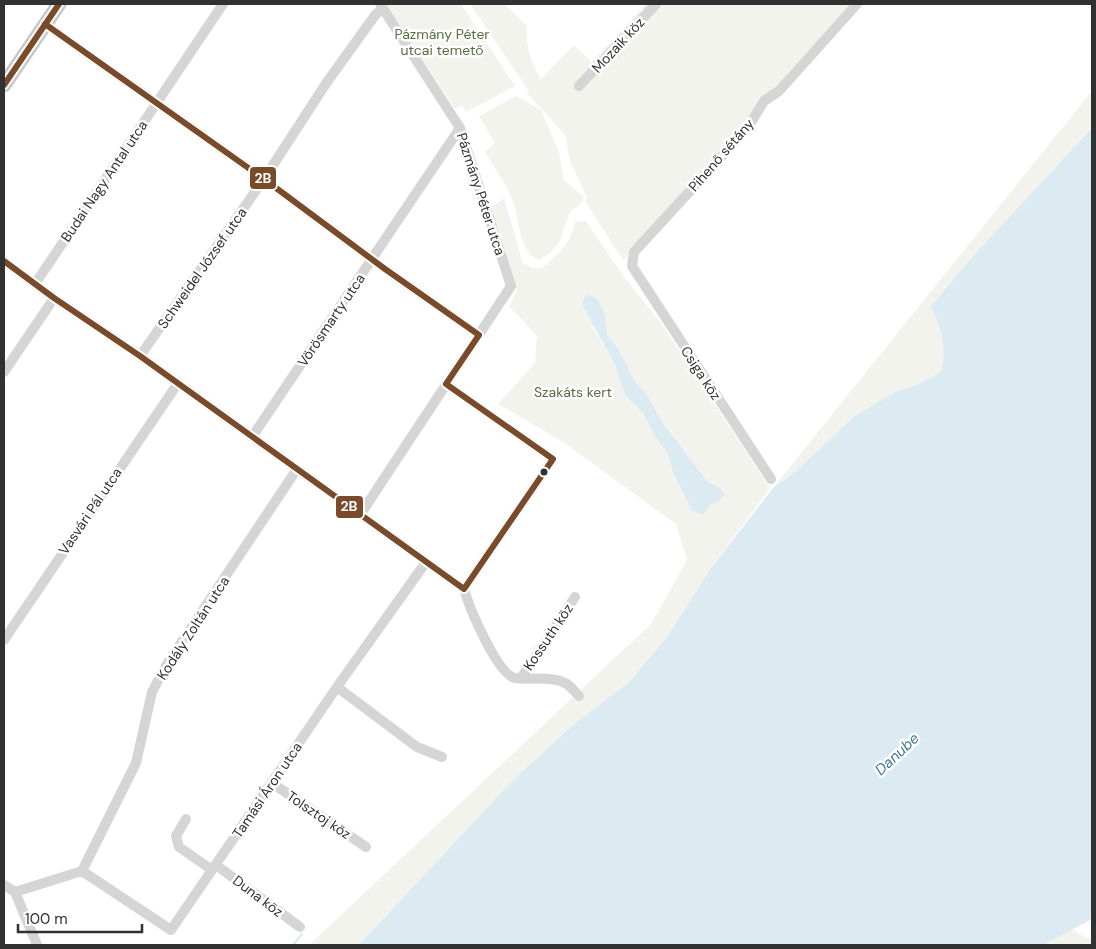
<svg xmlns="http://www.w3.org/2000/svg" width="1096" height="949" viewBox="0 0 1096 949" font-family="'DM Sans',sans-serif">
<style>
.green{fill:#f1f3ec;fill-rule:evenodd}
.water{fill:#dcebf2}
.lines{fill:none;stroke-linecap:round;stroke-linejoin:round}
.stream{stroke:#dcebf2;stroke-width:2.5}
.minor{stroke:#d5d5d5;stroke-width:10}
.primary{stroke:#c9c9c9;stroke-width:15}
.bus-1-casing{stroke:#fff;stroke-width:10}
.bus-1{stroke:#7a4b2a;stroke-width:6}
.bus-dot{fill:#313131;stroke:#fff;stroke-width:2}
.labels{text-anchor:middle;stroke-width:5;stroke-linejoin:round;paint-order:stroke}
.park-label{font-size:14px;fill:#586d3e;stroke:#fff}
.street-label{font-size:14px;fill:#313131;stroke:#fff}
.water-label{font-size:15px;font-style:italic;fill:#3f7a93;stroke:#fff}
.line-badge{stroke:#fff;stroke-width:2}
.badge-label{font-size:14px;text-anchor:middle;font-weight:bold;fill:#fff}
</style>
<rect width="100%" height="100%" fill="#fff"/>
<path class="green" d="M 385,4 L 461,4 L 515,86 L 466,112 L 462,105 L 455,109 Z
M 470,4 L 504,4 L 527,26 C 526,47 530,62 541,79 L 574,45 L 592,62 L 646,4 L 851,4 L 623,260 L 585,201 L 587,198 L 570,161 L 565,135 L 527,93 L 529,91 Z
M 1092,91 L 1092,128 L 973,256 L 931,306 L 939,325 L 945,347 L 943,371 L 921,383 L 896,392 L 773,488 Z
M 516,96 L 541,110 L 558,149 L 564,180 L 584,197 L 581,204 L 570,212 L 559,243 L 549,254 L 539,260 C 516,251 521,218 512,199 C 505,182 494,167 485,152 L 495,143 L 479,116 Z
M 504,198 L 523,263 L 532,268 L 542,268 C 562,250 568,248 575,222 L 586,221 L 624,277 L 661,323 L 770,488 L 711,568 L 667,637 L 628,683 L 574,724 L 513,780 L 361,944 L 356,945 L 309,945 L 651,624 L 687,560 L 676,524 L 563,442 L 498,404 L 535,363 L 537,336 L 509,306 L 517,291 L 491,208 ZM 586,296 L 597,298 L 605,314 L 607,334 L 618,348 L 635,381 L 648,396 L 662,422 L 707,481 L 720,488 L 725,495 L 718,502 L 710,505 L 703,515 L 692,511 L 673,473 L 668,454 L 656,438 L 643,413 L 625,395 L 615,365 L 594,328 Z
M 1072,929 L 1086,938 L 1092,937 L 1092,945 L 1043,945 Z"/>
<path class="water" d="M 1092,128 L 1092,919 L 1043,945 L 359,945 L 513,780 L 574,724 L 628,683 L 667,637 L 711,568 L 773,488 L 797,470 L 856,415 L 896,392 L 921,383 L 942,371 C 946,343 942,332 931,306 L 973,256 Z
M 586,295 L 597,298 L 605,314 L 607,334 L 618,348 L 635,381 L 648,396 L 662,422 L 707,481 L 720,488 L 725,495 L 718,502 L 710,505 L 703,515 L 692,511 L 673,473 L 668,454 L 656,438 L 643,413 L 625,395 L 615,365 L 582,304 Z"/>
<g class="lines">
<path class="stream" d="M 293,945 L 302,934"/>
<path class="minor" d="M 45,24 L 264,179 L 385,269 L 479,335
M 579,86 L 656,4
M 4,261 L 54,298 L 140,356 L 464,589 C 469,607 497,674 515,678 C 529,680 552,676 565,683 C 570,685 575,692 579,696
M 35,284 L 223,4
M 140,356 L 264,179 L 327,82 L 376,14 L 383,9
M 4,372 L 54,298
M 446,384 L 553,459 L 464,589
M 252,437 L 460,128
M 771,479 L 632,266 L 634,252 L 747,129 L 764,101 L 779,91 L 857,4
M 360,515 L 511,286 L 460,128 L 380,4
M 4,640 L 178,383
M 521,678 L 575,597
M 337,687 L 417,747 L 442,757
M 272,783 L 366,847
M 186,819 L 176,836 L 179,847 L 212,870
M 216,865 L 300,927
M 82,871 L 171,930 L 337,687 L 426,562
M 4,885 L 15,892 L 37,945
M 15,892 L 82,871 L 136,763 L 152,692 L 167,664 L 297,469"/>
<path class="primary" d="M 4,85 L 59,4"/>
<defs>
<path id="bus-1" d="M 45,24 L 264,179 L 385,269 L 479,335
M 4,85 L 59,4
M 4,261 L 54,298 L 140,356 L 464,589
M 446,384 L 553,459
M 446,384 L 479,335
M 464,589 L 553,459"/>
</defs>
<use href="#bus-1" class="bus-1-casing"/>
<use href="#bus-1" class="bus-1"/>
</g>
<circle class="bus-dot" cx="544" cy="472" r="4.5"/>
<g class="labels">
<g class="park-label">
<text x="442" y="39">Pázmány Péter<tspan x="442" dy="16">utcai temető</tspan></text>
<text x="573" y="397">Szakáts kert</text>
</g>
<g class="street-label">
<text transform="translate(618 45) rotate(-47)" y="5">Mozaik köz</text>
<text transform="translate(721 155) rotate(-49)" y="5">Pihenő sétány</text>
<text transform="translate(104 181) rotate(-56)" y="5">Budai Nagy Antal utca</text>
<text transform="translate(481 194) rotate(72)" y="5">Pázmány Péter utca</text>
<text transform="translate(202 268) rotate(-55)" y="5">Schweidel József utca</text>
<text transform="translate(331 320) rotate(-56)" y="5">Vörösmarty utca</text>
<text transform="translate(701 373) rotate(57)" y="5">Csiga köz</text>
<text transform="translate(90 511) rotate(-56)" y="5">Vasvári Pál utca</text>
<text transform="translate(193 628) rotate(-57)" y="5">Kodály Zoltán utca</text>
<text transform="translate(548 637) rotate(-56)" y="5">Kossuth köz</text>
<text transform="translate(267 790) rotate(-56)" y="5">Tamási Áron utca</text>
<text transform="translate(319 815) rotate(34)" y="5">Tolsztoj köz</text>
<text transform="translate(258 896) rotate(37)" y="5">Duna köz</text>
</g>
<g class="water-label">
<text transform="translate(897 754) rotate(-43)" y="5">Danube</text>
</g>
</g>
<g class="line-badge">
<rect x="249" y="166" width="28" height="24" rx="5" fill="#7a4b2a"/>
<rect x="335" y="495" width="29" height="24" rx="5" fill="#7a4b2a"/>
</g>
<g class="badge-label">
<text x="263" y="183">2B</text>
<text x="349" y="511">2B</text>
</g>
<rect width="1096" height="949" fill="none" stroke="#313131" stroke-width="10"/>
<path d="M18 924v8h124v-8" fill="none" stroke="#313131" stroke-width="2.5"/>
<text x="25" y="924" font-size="15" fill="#313131" stroke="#ffffff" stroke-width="4" paint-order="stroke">100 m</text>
</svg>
